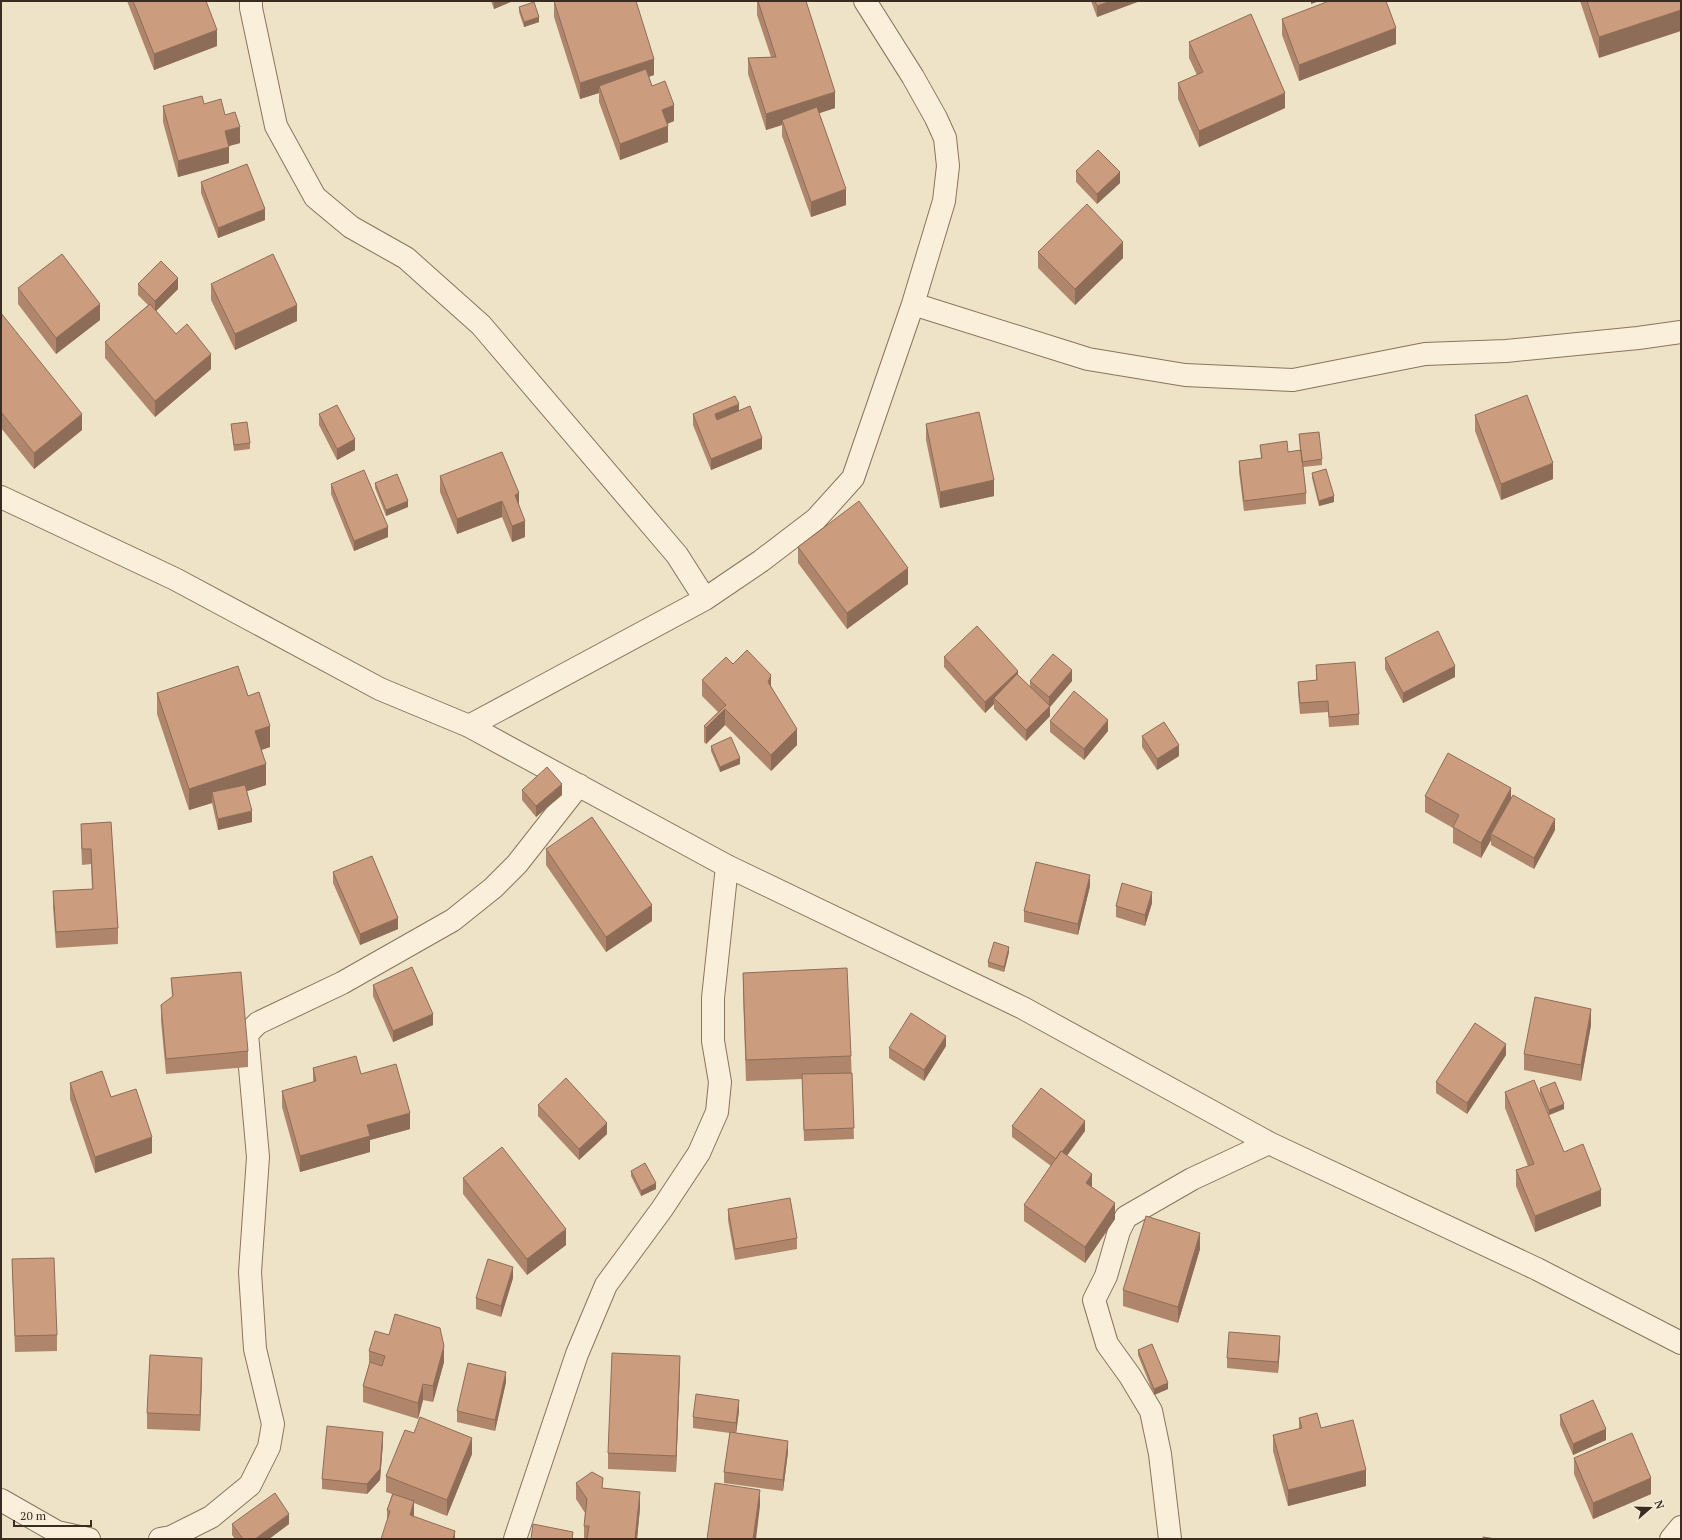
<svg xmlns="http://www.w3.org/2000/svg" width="1682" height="1540" viewBox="0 0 1682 1540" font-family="'PT Serif',serif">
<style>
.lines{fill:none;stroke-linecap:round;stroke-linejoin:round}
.minor-casing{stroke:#8a745d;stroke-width:24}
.minor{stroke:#f9efdb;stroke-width:22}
.wall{fill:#af866c}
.shaded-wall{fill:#8e6d58}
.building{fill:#cb9c7e;stroke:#8e6d58}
</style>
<rect width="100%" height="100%" fill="#eee2c7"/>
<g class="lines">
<defs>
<path id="minor" d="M 251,1 L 251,8 L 276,126 L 315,197 L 351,227 L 406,258 L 481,325 L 677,555 L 705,599
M 913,304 L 1088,359 L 1185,375 L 1293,380 L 1425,354 L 1506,351 L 1638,338 L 1681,332
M 1,497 L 175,579 L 380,689 L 469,726 L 727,866 L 1023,1008 L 1269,1143 L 1537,1269 L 1681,1343
M 469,726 L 705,599 L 761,561 L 816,519 L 853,478 L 913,304 L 944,201 L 948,166 L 945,138 L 936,118 L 913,77 L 865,1
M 1,1500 L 57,1532 L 89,1539
M 160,1539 L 171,1537 L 211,1517 L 250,1485 L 269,1447 L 273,1424 L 255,1349 L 250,1272 L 258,1157 L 247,1034 L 258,1023 L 342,983 L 453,920 L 493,888 L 517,864 L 579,785
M 515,1539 L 577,1354 L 606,1285 L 662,1209 L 699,1153 L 717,1112 L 720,1082 L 713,1041 L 713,998 L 727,866
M 1170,1539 L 1160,1454 L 1151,1411 L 1130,1376 L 1107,1344 L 1094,1300 L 1106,1276 L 1119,1231 L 1126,1217 L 1192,1179 L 1269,1143
M 1671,1539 L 1681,1527"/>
</defs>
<use href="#minor" class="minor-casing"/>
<use href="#minor" class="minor"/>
</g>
<path class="wall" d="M 127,1 L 206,1 L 217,46 L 154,70 Z
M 491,1 L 513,1 L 494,9 Z
M 554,1 L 654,75 L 649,77 L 652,86 L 674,121 L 667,124 L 668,142 L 620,160 L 599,102 L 599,93 L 580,99 L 554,17 Z
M 757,1 L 806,1 L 835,108 L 819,113 L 846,205 L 811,217 L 782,136 L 782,125 L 766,130 L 748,74 L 748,58 L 771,57 L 757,15 Z
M 1091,1 L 1140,1 L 1097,17 Z
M 1580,1 L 1681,1 L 1599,58 Z
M 519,7 L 539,22 L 524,27 L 519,12 Z
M 1282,19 L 1396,44 L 1299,81 L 1282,35 Z
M 1189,42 L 1285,108 L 1199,147 L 1178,99 L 1178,83 L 1197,75 L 1189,58 Z
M 204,104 L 225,115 L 240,143 L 229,146 L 229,163 L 178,177 L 163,122 L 163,106 Z
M 1076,171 L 1120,183 L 1097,204 L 1076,182 Z
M 201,182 L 265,220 L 218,238 L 201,193 Z
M 1038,252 L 1123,258 L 1075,305 L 1038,268 Z
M 138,284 L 178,289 L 156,311 L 176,334 L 211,369 L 155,417 L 105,358 L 105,342 L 148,305 L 138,295 Z
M 211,284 L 297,321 L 235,350 L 211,300 Z
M 18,288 L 100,320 L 56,354 L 18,304 Z
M 1,313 L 82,430 L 34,469 L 1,428 Z
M 739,411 L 762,449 L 711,470 L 693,425 L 693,414 Z
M 319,414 L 355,450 L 337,460 L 319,425 Z
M 1475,415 L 1553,479 L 1501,500 L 1475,431 Z
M 231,424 L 250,443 L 250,449 L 234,451 Z
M 926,424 L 994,496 L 940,508 L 926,440 Z
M 1299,434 L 1322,459 L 1322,465 L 1303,467 L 1306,493 L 1306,504 L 1244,511 L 1239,472 L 1239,461 L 1261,458 L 1260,445 L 1288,452 L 1300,450 Z
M 1312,473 L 1334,502 L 1319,506 L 1312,478 Z
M 440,476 L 519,505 L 525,537 L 512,542 L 502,517 L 457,534 L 440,492 Z
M 375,483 L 408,507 L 386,516 L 375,488 Z
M 331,484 L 388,537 L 354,551 L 331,494 Z
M 798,547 L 908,584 L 847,629 L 798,563 Z
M 944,657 L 1018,675 L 1030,687 L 1030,681 L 1072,681 L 1050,707 L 1050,716 L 1026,741 L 994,709 L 994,704 L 985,713 L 944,667 Z
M 1385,658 L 1455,677 L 1403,703 L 1385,669 Z
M 733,664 L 771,686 L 797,745 L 771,771 L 725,725 L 706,744 L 704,742 L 704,726 L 718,712 L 702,696 L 702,680 Z
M 1316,665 L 1359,714 L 1359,725 L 1329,727 L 1328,712 L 1300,714 L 1298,692 L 1298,682 L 1316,680 Z
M 157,693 L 248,696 L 270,747 L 261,750 L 266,785 L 247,791 L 252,822 L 218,830 L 212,803 L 189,810 L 157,714 Z
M 1050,721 L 1108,731 L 1084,760 L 1050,732 Z
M 1142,736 L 1179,756 L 1157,770 L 1142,747 Z
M 711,746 L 740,764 L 720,772 L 711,751 Z
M 522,790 L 562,795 L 536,817 L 522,800 Z
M 1425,796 L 1511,798 L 1555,830 L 1534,869 L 1491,845 L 1491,840 L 1481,858 L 1453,843 L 1453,828 L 1425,812 Z
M 111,822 L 118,928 L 118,944 L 56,948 L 53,907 L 53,891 L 92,889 L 91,864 L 82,865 L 81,840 L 81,824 Z
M 546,849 L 652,921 L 606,952 L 546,865 Z
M 333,872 L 398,929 L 360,945 L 333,883 Z
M 1090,886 L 1078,935 L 1024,922 L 1024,911 Z
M 1152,903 L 1145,926 L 1116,917 L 1116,906 Z
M 1009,952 L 1004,972 L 988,967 L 988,962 Z
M 743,973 L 851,1056 L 854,1139 L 804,1141 L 802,1079 L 746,1081 L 743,994 Z
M 171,978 L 248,1051 L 248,1067 L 166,1074 L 161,1021 L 161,1005 L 172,997 Z
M 373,985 L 433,1025 L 393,1042 L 373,996 Z
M 1591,1025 L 1581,1081 L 1524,1070 L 1524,1054 Z
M 946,1046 L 924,1081 L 889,1058 L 889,1048 Z
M 1506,1055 L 1467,1114 L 1436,1093 L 1436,1082 Z
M 313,1068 L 361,1074 L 410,1129 L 370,1140 L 370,1152 L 300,1172 L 282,1107 L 282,1091 L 313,1082 Z
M 70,1083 L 111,1097 L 152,1153 L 95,1173 L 70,1099 Z
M 1540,1088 L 1564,1109 L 1549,1115 L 1540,1093 Z
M 1505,1092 L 1564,1152 L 1601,1206 L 1535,1232 L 1516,1186 L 1516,1170 L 1528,1166 L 1505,1108 Z
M 538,1105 L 607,1134 L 579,1160 L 538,1116 Z
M 1012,1126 L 1085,1131 L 1067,1156 L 1092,1188 L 1115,1219 L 1085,1263 L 1024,1221 L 1024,1205 L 1051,1166 L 1012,1137 Z
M 631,1171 L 656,1189 L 641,1196 L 631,1176 Z
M 463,1178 L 566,1245 L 527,1275 L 463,1194 Z
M 728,1209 L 797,1238 L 797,1249 L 735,1260 L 728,1220 Z
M 1200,1249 L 1178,1323 L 1123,1306 L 1123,1290 Z
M 12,1259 L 57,1335 L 57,1351 L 15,1352 Z
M 513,1278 L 501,1317 L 476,1309 L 476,1298 Z
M 1280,1347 L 1278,1373 L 1227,1368 L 1227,1358 Z
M 1138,1350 L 1168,1389 L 1154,1395 L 1138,1355 Z
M 369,1351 L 444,1362 L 433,1402 L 423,1400 L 418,1419 L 363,1402 L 363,1386 L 369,1364 Z
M 680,1372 L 676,1472 L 608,1469 L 608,1453 Z
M 202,1374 L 200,1431 L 147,1429 L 147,1413 Z
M 506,1382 L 495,1431 L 457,1422 L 457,1411 Z
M 739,1411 L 736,1433 L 788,1452 L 783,1491 L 724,1483 L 724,1472 L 730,1433 L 693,1428 L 693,1417 Z
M 1560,1415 L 1606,1440 L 1573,1455 L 1560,1425 Z
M 1299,1418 L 1321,1428 L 1366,1486 L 1288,1506 L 1273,1451 L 1273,1435 L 1299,1429 Z
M 383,1443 L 380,1480 L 367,1494 L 322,1489 L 322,1479 Z
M 472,1454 L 447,1516 L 414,1503 L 414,1517 L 455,1539 L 387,1519 L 387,1510 L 392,1494 L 386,1492 L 386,1476 Z
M 1574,1458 L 1651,1494 L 1593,1519 L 1574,1474 Z
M 576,1483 L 603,1488 L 640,1508 L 637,1539 L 584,1539 L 584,1526 L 585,1513 L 576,1499 Z
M 232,1524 L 289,1524 L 269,1539 L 235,1539 L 232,1535 Z"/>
<path class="shaded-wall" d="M 494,1 L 513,1 L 494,9 Z
M 1111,1 L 1140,1 L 1097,17 L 1097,6 Z
M 1311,1 L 1320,1 L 1311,4 Z
M 1681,10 L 1681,31 L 1599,58 L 1599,37 Z
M 539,17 L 539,22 L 524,27 L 524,22 Z
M 1396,28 L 1396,44 L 1299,81 L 1299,65 Z
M 217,30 L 217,46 L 154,70 L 154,54 Z
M 654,59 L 654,75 L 601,92 L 599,86 L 599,93 L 580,99 L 580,83 Z
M 835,92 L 835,108 L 784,125 L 782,120 L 782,125 L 766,130 L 766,114 Z
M 1285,93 L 1285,108 L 1199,147 L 1199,131 Z
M 674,105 L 674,121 L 662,126 L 662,110 Z
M 668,126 L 668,142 L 620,160 L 620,144 Z
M 240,127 L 240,143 L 225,147 L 225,131 Z
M 229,147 L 229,163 L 178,177 L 178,161 Z
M 1120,172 L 1120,183 L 1097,204 L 1097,194 Z
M 846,189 L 846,205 L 811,217 L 811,202 Z
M 265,209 L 265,220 L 218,238 L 218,228 Z
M 1123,242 L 1123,258 L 1075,305 L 1075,289 Z
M 178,278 L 178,289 L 155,312 L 155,301 Z
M 100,304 L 100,320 L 56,354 L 56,338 Z
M 297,305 L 297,321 L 235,350 L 235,334 Z
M 211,354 L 211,369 L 155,417 L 155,401 Z
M 739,404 L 739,415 L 715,425 L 715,414 Z
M 82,414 L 82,430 L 34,469 L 34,453 Z
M 762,438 L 762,449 L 711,470 L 711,459 Z
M 355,439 L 355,450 L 337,460 L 337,449 Z
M 1553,463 L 1553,479 L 1501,500 L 1501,484 Z
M 994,480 L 994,496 L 940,508 L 940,492 Z
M 519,493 L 519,509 L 515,495 Z
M 1334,496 L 1334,502 L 1319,506 L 1319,501 Z
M 408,501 L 408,507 L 386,516 L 386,510 Z
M 502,501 L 502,517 L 457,534 L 457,519 Z
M 525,521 L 525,537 L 512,542 L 512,526 Z
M 388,527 L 388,537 L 354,551 L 354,541 Z
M 908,568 L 908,584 L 847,629 L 847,613 Z
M 1455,666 L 1455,677 L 1403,703 L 1403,693 Z
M 1072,670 L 1072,681 L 1050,707 L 1050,716 L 1026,741 L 1026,730 L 1049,706 L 1049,697 Z
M 1018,671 L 1018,682 L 994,698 L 994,704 L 985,713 L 985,702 Z
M 771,675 L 771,691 L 768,682 Z
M 725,709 L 725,725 L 706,744 L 706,728 Z
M 1108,720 L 1108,731 L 1084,760 L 1084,749 Z
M 270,726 L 270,747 L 255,752 L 255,731 Z
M 797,729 L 797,745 L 771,771 L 771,755 Z
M 1179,745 L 1179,756 L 1157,770 L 1157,759 Z
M 740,758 L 740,764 L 720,772 L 720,767 Z
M 266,764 L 266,785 L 214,802 L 212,792 L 212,803 L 189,810 L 189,789 Z
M 562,784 L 562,795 L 536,817 L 536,806 Z
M 1511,788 L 1511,804 L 1491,834 L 1491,840 L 1481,858 L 1481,843 Z
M 252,811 L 252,822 L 218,830 L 218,819 Z
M 1555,819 L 1555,830 L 1534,869 L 1534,858 Z
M 1090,875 L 1090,886 L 1078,935 L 1078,924 Z
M 1152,892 L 1152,903 L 1145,926 L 1145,915 Z
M 652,905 L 652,921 L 606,952 L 606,937 Z
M 398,918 L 398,929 L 360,945 L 360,934 Z
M 1009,947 L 1009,952 L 1004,972 L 1004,967 Z
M 1591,1009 L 1591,1025 L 1581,1081 L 1581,1065 Z
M 433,1014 L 433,1025 L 393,1042 L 393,1031 Z
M 946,1036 L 946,1046 L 924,1081 L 924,1070 Z
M 1506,1044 L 1506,1055 L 1467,1114 L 1467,1103 Z
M 1564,1104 L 1564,1109 L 1549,1115 L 1549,1110 Z
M 410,1113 L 410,1129 L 370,1140 L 370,1152 L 300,1172 L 300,1156 L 367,1125 Z
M 1085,1121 L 1085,1131 L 1056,1170 L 1056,1159 Z
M 607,1123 L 607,1134 L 579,1160 L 579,1149 Z
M 152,1137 L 152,1153 L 95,1173 L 95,1157 Z
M 1092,1174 L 1092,1190 L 1086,1183 Z
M 656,1183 L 656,1189 L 641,1196 L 641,1191 Z
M 1601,1190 L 1601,1206 L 1535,1232 L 1535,1216 Z
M 1115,1203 L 1115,1219 L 1085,1263 L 1085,1247 Z
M 566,1229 L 566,1245 L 527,1275 L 527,1259 Z
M 1200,1233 L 1200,1249 L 1178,1323 L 1178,1307 Z
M 513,1267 L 513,1278 L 501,1317 L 501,1306 Z
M 1280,1336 L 1280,1347 L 1278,1373 L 1278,1362 Z
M 444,1346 L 444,1362 L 433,1402 L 433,1386 Z
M 680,1356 L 680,1372 L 676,1472 L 676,1456 Z
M 202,1358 L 202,1374 L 200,1431 L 200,1415 Z
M 506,1372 L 506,1382 L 495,1431 L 495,1420 Z
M 1168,1383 L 1168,1389 L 1154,1395 L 1154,1389 Z
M 423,1384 L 423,1400 L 418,1419 L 418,1403 Z
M 739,1400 L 739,1411 L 736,1434 L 736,1423 Z
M 1606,1429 L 1606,1440 L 1573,1455 L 1573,1444 Z
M 383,1432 L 383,1443 L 380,1480 L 367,1494 L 367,1484 Z
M 472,1438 L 472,1454 L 447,1516 L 447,1500 Z
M 788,1441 L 788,1452 L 783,1491 L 783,1480 Z
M 1366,1470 L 1366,1486 L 1288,1506 L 1288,1490 Z
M 1651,1478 L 1651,1494 L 1593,1519 L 1593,1503 Z
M 760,1490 L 760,1506 L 756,1539 L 753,1539 Z
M 640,1492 L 640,1508 L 637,1539 L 635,1539 Z
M 414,1501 L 414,1517 L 410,1515 Z
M 289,1514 L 289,1524 L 269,1539 L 255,1539 Z
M 455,1531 L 455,1539 L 453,1539 Z"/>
<path class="building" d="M 133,1 L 206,1 L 217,30 L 154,54 Z
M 554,1 L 636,1 L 654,59 L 580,83 Z
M 758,1 L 806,1 L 835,92 L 766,114 L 748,58 L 776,57 Z
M 1095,1 L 1111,1 L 1097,6 Z
M 1329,1 L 1386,1 L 1396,28 L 1299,65 L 1282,19 Z
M 1587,1 L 1681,1 L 1681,10 L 1599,37 Z
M 534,2 L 539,17 L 524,22 L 519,7 Z
M 1251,14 L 1285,93 L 1199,131 L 1178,83 L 1203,72 L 1189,42 Z
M 646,69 L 652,86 L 665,81 L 674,105 L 662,110 L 668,126 L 620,144 L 599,86 Z
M 202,96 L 204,104 L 221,99 L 225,115 L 235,112 L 240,127 L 225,131 L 229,147 L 178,161 L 163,106 Z
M 817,107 L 846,189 L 811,202 L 782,120 Z
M 1098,150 L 1120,172 L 1097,194 L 1076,171 Z
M 247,164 L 265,209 L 218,228 L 201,182 Z
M 1087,204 L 1123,242 L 1075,289 L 1038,252 Z
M 62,254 L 100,304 L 56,338 L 18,288 Z
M 273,254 L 297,305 L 235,334 L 211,284 Z
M 161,261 L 178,278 L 155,301 L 138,284 Z
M 150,304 L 176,334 L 187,324 L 211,354 L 155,401 L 105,342 Z
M 1,313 L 82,414 L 34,453 L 1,412 Z
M 1527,395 L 1553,463 L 1501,484 L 1475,415 Z
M 735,396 L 739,404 L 715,414 L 717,420 L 750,406 L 762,438 L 711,459 L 693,414 Z
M 337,405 L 355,439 L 337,449 L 319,414 Z
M 979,412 L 994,480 L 940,492 L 926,424 Z
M 247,422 L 250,443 L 234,445 L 231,424 Z
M 1319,432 L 1322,459 L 1302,462 L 1299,434 Z
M 1287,441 L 1288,452 L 1301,450 L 1306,493 L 1244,501 L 1239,461 L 1262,458 L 1260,445 Z
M 502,452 L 519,493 L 515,495 L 525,521 L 512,526 L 502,501 L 457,519 L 440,476 Z
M 1326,469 L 1334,496 L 1319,501 L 1312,473 Z
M 364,470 L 388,527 L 354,541 L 331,484 Z
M 397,474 L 408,501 L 386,510 L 375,483 Z
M 859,501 L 908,568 L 847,613 L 798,547 Z
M 977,626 L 1018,671 L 985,702 L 944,657 Z
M 1438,631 L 1455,666 L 1403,693 L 1385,658 Z
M 747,650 L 771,675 L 768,682 L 797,729 L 771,755 L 725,709 L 706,728 L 704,726 L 726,705 L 702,680 L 726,657 L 733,664 Z
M 1053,654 L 1072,670 L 1049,697 L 1030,681 Z
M 1355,662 L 1359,714 L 1329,717 L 1328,701 L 1300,703 L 1298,682 L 1317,680 L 1316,665 Z
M 238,666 L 248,696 L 259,692 L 270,726 L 255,731 L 266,764 L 189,789 L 157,693 Z
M 1017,674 L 1050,706 L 1026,730 L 994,698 Z
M 1074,691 L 1108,720 L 1084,749 L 1050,721 Z
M 1164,722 L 1179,745 L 1157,759 L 1142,736 Z
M 731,737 L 740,758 L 720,767 L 711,746 Z
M 1448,753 L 1511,788 L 1481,843 L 1453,827 L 1459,815 L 1425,796 Z
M 547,767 L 562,784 L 536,806 L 522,790 Z
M 245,785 L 252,811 L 218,819 L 212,792 Z
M 1513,795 L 1555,819 L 1534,858 L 1491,834 Z
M 592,817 L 652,905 L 606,937 L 546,849 Z
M 111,822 L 118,928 L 56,932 L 53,891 L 93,889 L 91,849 L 82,849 L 81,824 Z
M 372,856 L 398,918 L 360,934 L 333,872 Z
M 1036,862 L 1090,875 L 1078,924 L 1024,911 Z
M 1122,883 L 1152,892 L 1145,915 L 1116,906 Z
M 994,942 L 1009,947 L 1004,967 L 988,962 Z
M 412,967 L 433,1014 L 393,1031 L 373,985 Z
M 847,968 L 851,1056 L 746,1060 L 743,973 Z
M 241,972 L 248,1051 L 166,1059 L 161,1005 L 173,996 L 171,978 Z
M 1535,997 L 1591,1009 L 1581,1065 L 1524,1054 Z
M 911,1013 L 946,1036 L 924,1070 L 889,1048 Z
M 1475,1023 L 1506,1044 L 1467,1103 L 1436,1082 Z
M 356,1056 L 361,1074 L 396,1064 L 410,1113 L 367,1125 L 370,1136 L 300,1156 L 282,1091 L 316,1081 L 313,1068 Z
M 102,1071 L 111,1097 L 136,1089 L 152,1137 L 95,1157 L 70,1083 Z
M 852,1073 L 854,1128 L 804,1130 L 802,1074 Z
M 566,1078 L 607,1123 L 579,1149 L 538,1105 Z
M 1534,1080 L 1564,1152 L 1583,1144 L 1601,1190 L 1535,1216 L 1516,1170 L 1534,1164 L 1505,1092 Z
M 1555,1082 L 1564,1104 L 1549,1110 L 1540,1088 Z
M 1041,1088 L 1085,1121 L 1062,1152 L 1061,1151 L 1056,1159 L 1012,1126 Z
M 502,1147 L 566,1229 L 527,1259 L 463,1178 Z
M 1061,1151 L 1092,1174 L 1086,1183 L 1115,1203 L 1085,1247 L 1024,1205 Z
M 645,1163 L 656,1183 L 641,1191 L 631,1171 Z
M 790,1198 L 797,1238 L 735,1249 L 728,1209 Z
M 1146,1216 L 1200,1233 L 1178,1307 L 1123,1290 Z
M 54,1258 L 57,1335 L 15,1336 L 12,1259 Z
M 488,1259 L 513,1267 L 501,1306 L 476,1298 Z
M 395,1314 L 440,1328 L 444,1346 L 433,1386 L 423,1384 L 418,1403 L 363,1386 L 370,1362 L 382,1366 L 385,1356 L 369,1351 L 375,1331 L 389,1335 Z
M 1229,1332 L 1280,1336 L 1278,1362 L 1227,1358 Z
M 1152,1344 L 1168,1383 L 1154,1389 L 1138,1350 Z
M 612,1353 L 680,1356 L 676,1456 L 608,1453 Z
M 150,1355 L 202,1358 L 200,1415 L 147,1413 Z
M 468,1363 L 506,1372 L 495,1420 L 457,1411 Z
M 696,1394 L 739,1400 L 736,1423 L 693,1417 Z
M 1593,1400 L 1606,1429 L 1573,1444 L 1560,1415 Z
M 1317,1413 L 1321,1428 L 1353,1420 L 1366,1470 L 1288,1490 L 1273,1435 L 1302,1428 L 1299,1418 Z
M 420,1417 L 472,1438 L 447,1500 L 386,1476 L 405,1430 L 414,1433 Z
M 327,1426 L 383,1432 L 380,1469 L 367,1484 L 322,1479 Z
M 730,1432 L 788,1441 L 783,1480 L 724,1472 Z
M 1632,1433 L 1651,1478 L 1593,1503 L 1574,1458 Z
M 592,1472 L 603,1478 L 602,1488 L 640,1492 L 635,1539 L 587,1539 L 589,1526 L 584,1526 L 587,1499 L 576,1483 Z
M 715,1483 L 760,1490 L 753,1539 L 707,1539 Z
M 275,1493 L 289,1514 L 255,1539 L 243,1539 L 232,1524 Z
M 393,1494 L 414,1501 L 410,1515 L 455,1531 L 453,1539 L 381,1539 L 390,1511 L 387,1510 Z
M 533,1524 L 573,1532 L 572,1539 L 531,1539 Z
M 1483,1537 L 1496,1539 L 1483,1539 Z"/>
<rect width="1682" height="1540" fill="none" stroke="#3a2c20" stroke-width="4"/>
<g transform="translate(1650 1508) rotate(70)" stroke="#f5ecd7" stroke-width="3" paint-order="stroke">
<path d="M0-3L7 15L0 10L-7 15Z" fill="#3a2c20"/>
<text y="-6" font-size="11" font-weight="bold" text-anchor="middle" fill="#3a2c20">N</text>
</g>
<path d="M14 1520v6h77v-6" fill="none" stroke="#3a2c20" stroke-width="2"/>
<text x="20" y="1520" font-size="12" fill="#3a2c20" stroke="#f5ecd7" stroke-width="3" paint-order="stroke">20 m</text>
</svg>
